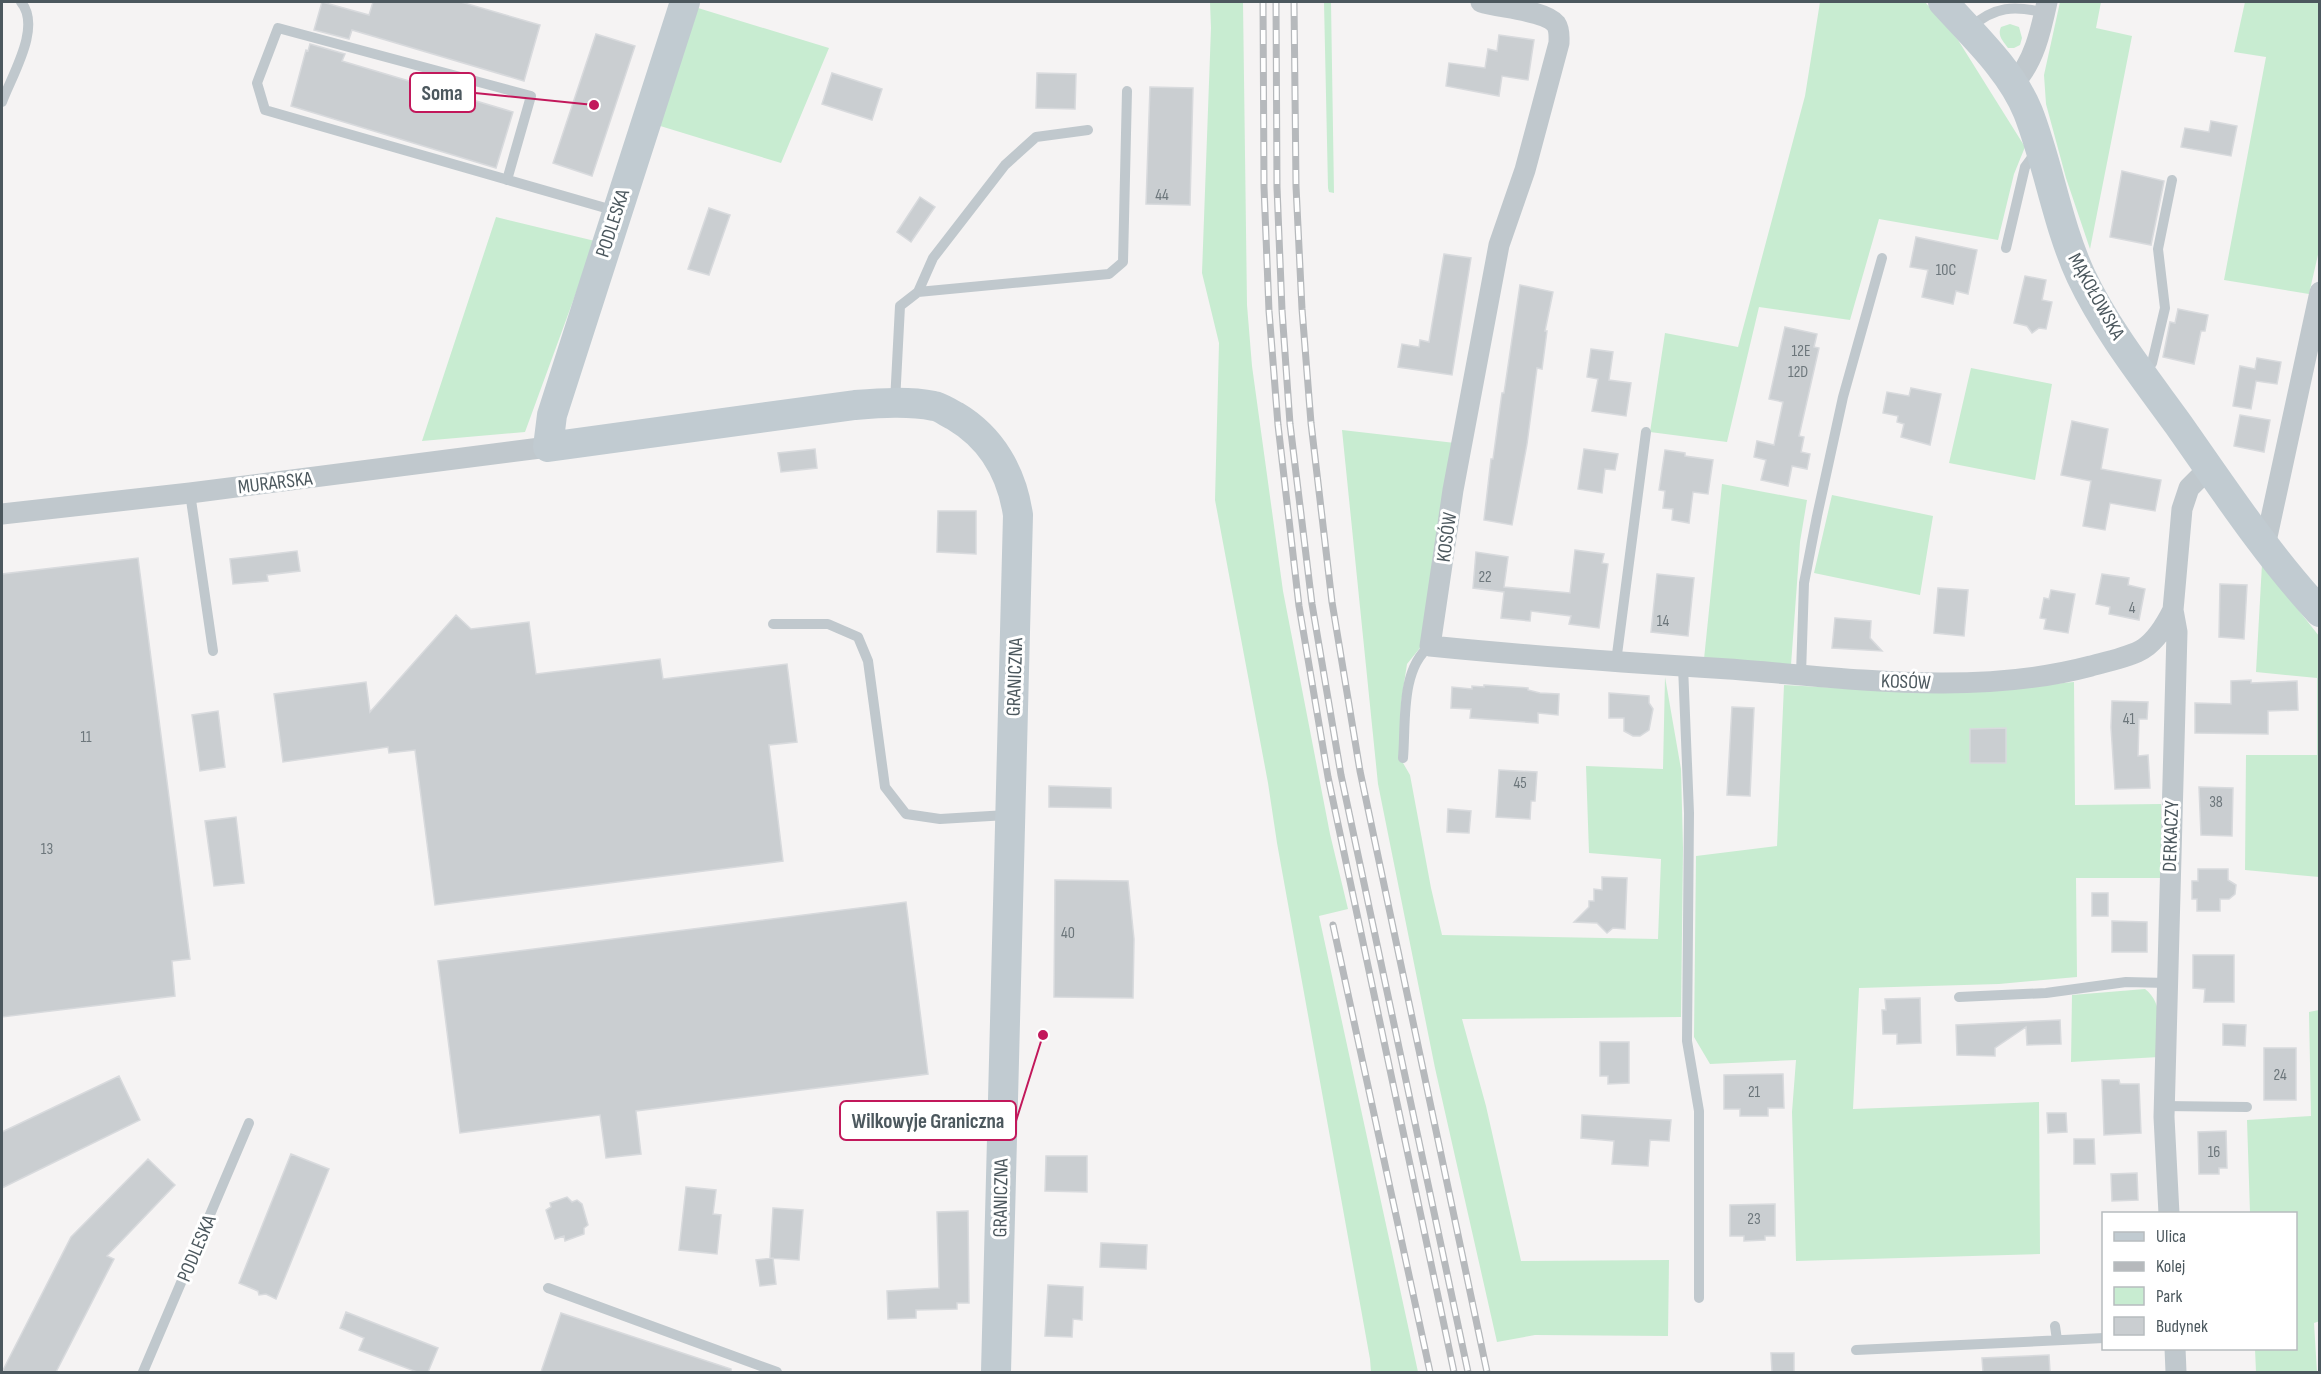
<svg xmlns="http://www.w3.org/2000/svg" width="2321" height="1374" viewBox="0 0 2321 1374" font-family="'Sofia Sans Condensed',sans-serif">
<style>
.green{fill:#c8ecd1}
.building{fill:#caced1;stroke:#d8dadd;stroke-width:1.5}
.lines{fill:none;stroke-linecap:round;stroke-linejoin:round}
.lane{stroke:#c0c8cd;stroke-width:10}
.street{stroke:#c0c8cd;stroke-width:21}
.secondary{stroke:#c1cbd1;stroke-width:30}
.rail-casing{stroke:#b6b9bc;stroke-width:7}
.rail{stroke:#fff;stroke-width:4.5;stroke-dasharray:14;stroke-linecap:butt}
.labels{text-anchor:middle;stroke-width:6;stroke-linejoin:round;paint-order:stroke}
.number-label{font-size:16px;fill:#6c767b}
.street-label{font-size:20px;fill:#4c585e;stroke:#fff}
.leader{fill:none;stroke:#c2185b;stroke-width:2}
.callout-dot{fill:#c2185b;stroke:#fff;stroke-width:2}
.callout{fill:#fff;stroke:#c2185b;stroke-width:2}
.callout-label{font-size:21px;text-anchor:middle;font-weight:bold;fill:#4c585e}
</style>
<rect width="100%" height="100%" fill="#f5f3f3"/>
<path class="green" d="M 1210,2 L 1243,2 L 1247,305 L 1252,366 L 1283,591 L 1330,834 L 1348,909 L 1319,916 L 1418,1372 L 1371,1372 L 1370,1359 L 1277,843 L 1268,783 L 1215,500 L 1219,343 L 1202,273 L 1211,28 Z
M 1324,2 L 1331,2 L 1334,193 L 1329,192 L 1328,188 Z
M 1820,2 L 1925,2 L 1958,40 L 2025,147 L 2014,174 L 1998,240 L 1879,219 L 1850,320 L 1759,307 L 1727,442 L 1650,432 L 1665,333 L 1738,347 L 1805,96 Z
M 2060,2 L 2101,2 L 2096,28 L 2132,36 L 2090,249 L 2066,178 L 2046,104 L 2044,75 Z
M 2245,2 L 2319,2 L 2320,246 L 2309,294 L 2224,280 L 2266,57 L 2234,52 Z
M 698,8 L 829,48 L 781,163 L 657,125 Z
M 2010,24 L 2019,27 L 2022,38 L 2020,45 L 2014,48 L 2008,48 C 2003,41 1997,36 2001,27 Z
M 496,217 L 595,241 L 525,432 L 422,441 Z
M 1971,368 L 2052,384 L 2035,480 L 1949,463 Z
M 1342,430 L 1455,443 L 1424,643 L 1407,664 L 1401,703 L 1399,756 L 1410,775 L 1431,888 L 1442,935 L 1658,939 L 1661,859 L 1589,853 L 1586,766 L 1663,769 L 1665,677 L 1681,769 L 1683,848 L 1681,1017 L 1462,1019 L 1486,1106 L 1521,1261 L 1669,1260 L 1668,1336 L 1535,1335 L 1497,1342 L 1435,1068 L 1378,784 Z
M 1722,484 L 1807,500 L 1800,542 L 1791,665 L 1704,659 Z
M 1832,495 L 1933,516 L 1920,595 L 1814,573 Z
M 2262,564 L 2319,636 L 2319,877 L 2245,870 L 2246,755 L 2317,755 L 2317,678 L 2256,672 Z
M 2074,682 L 2075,805 L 2161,804 L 2162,878 L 2076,878 L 2077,977 L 1999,984 L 1859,988 L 1853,1109 L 2039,1102 L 2040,1254 L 1796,1261 L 1792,1112 L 1796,1060 L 1710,1064 L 1694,1037 L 1696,856 L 1777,846 L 1784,685 L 1928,693 L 1992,690 Z
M 2145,989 C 2165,1004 2159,1034 2159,1057 L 2071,1062 L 2072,995 Z
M 2319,1010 L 2320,1321 L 2314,1323 L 2317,1372 L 2256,1372 L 2255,1349 L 2296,1348 L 2296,1214 L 2250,1213 L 2247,1120 L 2311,1116 L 2309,1012 Z"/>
<path class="building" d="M 322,2 L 369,15 L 373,2 L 461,2 L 540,25 L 524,81 L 352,30 L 349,39 L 314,30 Z
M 596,34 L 635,46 L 592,176 L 553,163 Z
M 1499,35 L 1534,40 L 1528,80 L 1502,76 L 1499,96 L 1446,86 L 1449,63 L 1485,68 L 1488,49 L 1497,51 Z
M 310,44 L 345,54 L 342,61 L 513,112 L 496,168 L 291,106 L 306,50 L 308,51 Z
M 832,73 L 882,89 L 872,120 L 822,104 Z
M 1037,73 L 1076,74 L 1075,109 L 1036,108 Z
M 1150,87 L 1193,88 L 1190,205 L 1146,204 Z
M 2211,121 L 2237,126 L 2231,156 L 2181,147 L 2185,128 L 2209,132 Z
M 2122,171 L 2164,181 L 2151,245 L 2110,237 Z
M 920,197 L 935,207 L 911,242 L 897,232 Z
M 709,208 L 730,215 L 709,275 L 688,269 Z
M 1916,237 L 1977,250 L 1968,294 L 1956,291 L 1953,304 L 1922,297 L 1928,270 L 1910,267 Z
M 1444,254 L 1471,258 L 1452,375 L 1398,367 L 1402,344 L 1419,347 L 1420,340 L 1429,342 Z
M 2025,276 L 2046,280 L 2042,300 L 2052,302 L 2046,329 L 2039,328 L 2032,333 L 2027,326 L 2014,323 Z
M 1520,285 L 1553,292 L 1545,331 L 1547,331 L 1542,369 L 1537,368 L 1527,444 L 1512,525 L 1484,520 L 1491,459 L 1493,459 L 1502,393 L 1504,393 Z
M 2178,309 L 2208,315 L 2205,331 L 2201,331 L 2194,364 L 2163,357 L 2170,322 L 2175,323 Z
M 1785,327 L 1817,334 L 1814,347 L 1819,348 L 1799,436 L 1804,437 L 1801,452 L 1810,454 L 1807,469 L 1792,466 L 1788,486 L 1761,480 L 1766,460 L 1754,457 L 1757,441 L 1774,445 L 1783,402 L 1769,399 Z
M 1591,349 L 1613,352 L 1609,380 L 1631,383 L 1626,416 L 1592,411 L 1598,379 L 1587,377 Z
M 2257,358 L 2281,362 L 2277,384 L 2256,381 L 2251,409 L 2233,406 L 2240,366 L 2255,369 Z
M 1911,388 L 1941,394 L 1930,445 L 1901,437 L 1904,424 L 1897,422 L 1898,416 L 1883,413 L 1887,392 L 1909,396 Z
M 2240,415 L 2270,420 L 2264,452 L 2234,446 Z
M 2072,421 L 2108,429 L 2101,469 L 2161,480 L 2155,511 L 2110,503 L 2105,530 L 2083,526 L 2091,481 L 2061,475 Z
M 815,449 L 817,468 L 781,472 L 778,453 Z
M 1584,449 L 1618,454 L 1615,470 L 1605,469 L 1602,493 L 1578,489 Z
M 1665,450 L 1685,453 L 1685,456 L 1713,460 L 1708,494 L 1693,492 L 1689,523 L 1672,520 L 1673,509 L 1663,508 L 1665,491 L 1659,490 Z
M 938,511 L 976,511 L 976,554 L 937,552 Z
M 1575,550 L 1604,554 L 1602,563 L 1608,564 L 1599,628 L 1569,624 L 1571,616 L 1531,611 L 1530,621 L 1501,618 L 1504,592 L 1473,588 L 1476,552 L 1508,557 L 1504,587 L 1570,593 Z
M 297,551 L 300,571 L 267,575 L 268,581 L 233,584 L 230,559 Z
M 138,558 L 190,959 L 172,961 L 175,996 L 2,1017 L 2,574 Z
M 1657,574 L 1694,578 L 1688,636 L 1651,632 Z
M 2102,574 L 2129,578 L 2128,585 L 2145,589 L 2139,620 L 2109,614 L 2110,607 L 2096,604 Z
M 2220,584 L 2247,585 L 2244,639 L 2219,637 Z
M 1938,588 L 1968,590 L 1964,636 L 1934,633 Z
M 2051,590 L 2075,594 L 2068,633 L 2044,629 L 2046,619 L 2040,618 L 2044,598 L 2049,599 Z
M 456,615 L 471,629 L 529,622 L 536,674 L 660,659 L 663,679 L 787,664 L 797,742 L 769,745 L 783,861 L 435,905 L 415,750 L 389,753 L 388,747 L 283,762 L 274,694 L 366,682 L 370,712 Z
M 1835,618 L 1871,621 L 1870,638 L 1882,651 L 1832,648 Z
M 2251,680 L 2251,683 L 2297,681 L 2298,710 L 2268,711 L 2268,734 L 2195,733 L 2195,703 L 2231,704 L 2231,681 Z
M 1484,685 L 1528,688 L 1528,690 L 1540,693 L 1559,694 L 1558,715 L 1538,713 L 1538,723 L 1470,718 L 1471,709 L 1451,708 L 1452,687 L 1472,689 L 1472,686 L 1484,687 Z
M 1609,693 L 1649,696 L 1649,703 L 1653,709 L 1649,730 L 1640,736 L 1633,736 L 1624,731 L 1624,718 L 1609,718 Z
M 2112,701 L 2148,702 L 2147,719 L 2139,719 L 2138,756 L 2148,755 L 2150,788 L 2115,789 L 2111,727 Z
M 1732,707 L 1754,708 L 1750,796 L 1727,795 Z
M 218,711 L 225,767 L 200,771 L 192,715 Z
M 2006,728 L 2006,763 L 1970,763 L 1970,729 Z
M 1499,770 L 1537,772 L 1535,801 L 1531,801 L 1530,819 L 1496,817 Z
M 1049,786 L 1111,788 L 1111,808 L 1049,807 Z
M 2199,787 L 2233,788 L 2232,836 L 2201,835 Z
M 1448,809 L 1471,811 L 1469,833 L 1447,832 Z
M 236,817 L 244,883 L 214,886 L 205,821 Z
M 2198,869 L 2228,869 L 2228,880 L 2236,885 L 2235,894 L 2229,899 L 2220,899 L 2220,911 L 2197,911 L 2197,899 L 2192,899 L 2192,881 L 2198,881 Z
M 1602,877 L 1627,878 L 1625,929 L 1613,928 L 1607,933 L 1597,923 L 1574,922 L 1589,907 L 1589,901 L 1594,901 L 1594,889 L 1602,890 Z
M 1055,880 L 1128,881 L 1134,939 L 1133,998 L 1054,997 Z
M 2092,893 L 2108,893 L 2108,916 L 2092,916 Z
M 906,902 L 928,1074 L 636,1111 L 641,1154 L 606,1158 L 600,1115 L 460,1133 L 438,961 Z
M 2112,921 L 2147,922 L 2147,952 L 2112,952 Z
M 2193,955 L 2234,955 L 2234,1002 L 2204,1002 L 2205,989 L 2193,988 Z
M 1920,998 L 1921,1043 L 1897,1044 L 1897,1034 L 1883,1034 L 1882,1010 L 1886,1010 L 1885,999 Z
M 2060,1020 L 2061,1044 L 2027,1045 L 2026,1027 L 1995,1048 L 1995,1056 L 1957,1055 L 1956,1025 Z
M 2223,1024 L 2246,1025 L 2245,1046 L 2223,1045 Z
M 1600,1042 L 1629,1042 L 1629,1083 L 1608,1084 L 1608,1076 L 1600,1076 Z
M 2264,1048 L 2296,1048 L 2296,1100 L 2264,1100 Z
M 1783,1074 L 1784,1108 L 1768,1108 L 1768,1116 L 1740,1116 L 1740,1109 L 1724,1109 L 1724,1075 Z
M 119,1076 L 140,1120 L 2,1188 L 2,1132 Z
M 2102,1080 L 2119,1080 L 2120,1084 L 2139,1084 L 2141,1133 L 2104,1135 Z
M 2047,1113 L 2066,1113 L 2067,1132 L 2048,1133 Z
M 1582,1115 L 1671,1120 L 1669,1141 L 1650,1140 L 1648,1166 L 1612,1164 L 1614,1141 L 1581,1138 Z
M 2226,1131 L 2227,1168 L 2219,1168 L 2219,1174 L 2199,1174 L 2198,1132 Z
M 2074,1139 L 2094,1139 L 2095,1164 L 2074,1164 Z
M 291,1154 L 329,1169 L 276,1299 L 266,1294 L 259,1295 L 258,1291 L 239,1283 Z
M 1046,1156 L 1087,1156 L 1087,1192 L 1045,1191 Z
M 148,1159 L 175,1185 L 107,1256 L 114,1259 L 56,1372 L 2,1372 L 71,1237 Z
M 2137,1173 L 2138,1200 L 2112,1201 L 2111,1174 Z
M 686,1187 L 716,1190 L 713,1214 L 721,1215 L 717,1254 L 679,1250 Z
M 567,1197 L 572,1202 L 577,1200 L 582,1204 L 588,1225 L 584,1228 L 584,1234 L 565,1241 L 564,1236 L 555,1239 L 546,1210 L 551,1207 L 550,1203 Z
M 1775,1204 L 1775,1236 L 1765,1236 L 1765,1240 L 1744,1241 L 1744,1236 L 1730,1236 L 1730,1205 Z
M 773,1208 L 803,1210 L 799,1260 L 770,1258 Z
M 968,1211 L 969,1303 L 957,1303 L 957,1309 L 916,1310 L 916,1318 L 888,1319 L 887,1291 L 939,1288 L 937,1212 Z
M 1101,1243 L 1147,1245 L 1146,1269 L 1100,1267 Z
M 773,1258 L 776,1284 L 760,1286 L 756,1260 Z
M 1048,1285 L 1083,1287 L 1082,1320 L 1073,1319 L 1072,1337 L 1045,1336 Z
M 346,1312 L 438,1348 L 428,1372 L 417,1372 L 359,1350 L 364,1338 L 340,1328 Z
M 561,1313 L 731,1369 L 731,1372 L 541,1372 Z
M 1771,1353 L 1794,1353 L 1794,1372 L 1772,1372 Z
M 2049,1355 L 2050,1372 L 1983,1372 L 1982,1358 Z"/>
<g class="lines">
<path class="lane" d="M 1970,28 C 1994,6 2015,5 2045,13
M 2,102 C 12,75 42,27 21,2
M 507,180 L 531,96 L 278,28 L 257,83 L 265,110 L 616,211
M 2006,248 L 2025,167 L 2036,152
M 918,292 L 933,258 L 1005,165 L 1036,137 L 1088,130
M 2144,375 L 2152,363 L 2165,308 L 2158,249 L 2172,180
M 895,402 L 900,306 L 918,292 L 1109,274 L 1123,262 L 1127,91
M 190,493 L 213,651
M 773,624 L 828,624 L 858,637 L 868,661 L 885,787 L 906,814 L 940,819 L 1007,815
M 1616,662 L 1646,432
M 1683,666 L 1689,813 L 1687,1041 L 1699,1111 L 1699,1298
M 1801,674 L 1804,583 L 1817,516 L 1843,397 L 1882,258
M 1403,758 C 1406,724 1400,669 1430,646
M 1959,997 L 2046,993 L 2126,982 L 2167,983
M 2164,1106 L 2247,1107
M 548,1288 L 777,1372
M 2055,1326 L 2057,1340
M 1856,1350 L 2104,1338
M 143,1372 L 249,1123"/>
<path class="street" d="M 1481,2 C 1499,8 1545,10 1556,24 C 1560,30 1559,37 1559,43 L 1525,170 L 1499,245 L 1453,490 L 1430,646 C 1530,656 1629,663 1729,669 C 1848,678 1974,697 2091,666 C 2108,661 2128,658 2143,649 C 2157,640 2166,624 2173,610
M 2013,84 C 2034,63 2041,30 2047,2
M 2,514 L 190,493 L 548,447
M 2265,546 L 2320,292
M 2169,1214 L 2164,1117 L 2177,632 L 2173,610 L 2182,509 L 2189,488 L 2209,468
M 2175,1348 L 2176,1372"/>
<path class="secondary" d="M 685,2 L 552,415 L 548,447 L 855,405 C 881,403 908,401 934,406 C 941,407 948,413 955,416 C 992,438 1012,474 1018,515 L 996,1372
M 1943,2 C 1973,35 2011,70 2028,112 C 2049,166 2057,224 2081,276 C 2106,329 2144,377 2178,424 C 2223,488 2267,555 2320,612"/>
<defs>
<path id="rail" d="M 1263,2 L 1264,187 L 1269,311 L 1278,425 L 1299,606 L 1328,777 L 1454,1372
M 1276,2 L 1277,187 L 1282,310 L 1290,424 L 1312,604 L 1341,775 L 1468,1372
M 1294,2 L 1296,186 L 1302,309 L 1311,423 L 1332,602 L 1360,771 L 1487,1372
M 1333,925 L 1430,1372"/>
</defs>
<use href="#rail" class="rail-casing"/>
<use href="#rail" class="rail"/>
</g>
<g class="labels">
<g class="number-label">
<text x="1162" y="200">44</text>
<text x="1946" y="275">10C</text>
<text x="1801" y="356">12E</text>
<text x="1798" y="377">12D</text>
<text x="1485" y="582">22</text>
<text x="2132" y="613">4</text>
<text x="1663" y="626">14</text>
<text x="2129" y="724">41</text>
<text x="86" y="742">11</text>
<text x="1520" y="788">45</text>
<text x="2216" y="807">38</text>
<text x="47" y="854">13</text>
<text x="1068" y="938">40</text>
<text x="2280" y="1080">24</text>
<text x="1754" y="1097">21</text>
<text x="2214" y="1157">16</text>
<text x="1754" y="1224">23</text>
</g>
<g class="street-label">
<text transform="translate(612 223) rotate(-72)" y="7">PODLESKA</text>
<text transform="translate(2097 296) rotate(61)" y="7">MĄKOŁOWSKA</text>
<text transform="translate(275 482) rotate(-7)" y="7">MURARSKA</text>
<text transform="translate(1446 537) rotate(-82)" y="7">KOSÓW</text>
<text transform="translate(1014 677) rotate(-88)" y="7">GRANICZNA</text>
<text transform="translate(1906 681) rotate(2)" y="7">KOSÓW</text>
<text transform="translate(2170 836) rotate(-88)" y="7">DERKACZY</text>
<text transform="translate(1000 1198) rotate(-89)" y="7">GRANICZNA</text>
<text transform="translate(196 1248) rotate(-67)" y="7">PODLESKA</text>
</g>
</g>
<path class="leader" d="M594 105L475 93M1043 1035L1016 1121"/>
<g class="callout-dot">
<circle cx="594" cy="105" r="6"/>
<circle cx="1043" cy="1035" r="6"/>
</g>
<g class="callout">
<rect x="410" y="73" width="65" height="39" rx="6"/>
<rect x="840" y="1101" width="176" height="39" rx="6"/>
</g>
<g class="callout-label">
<text x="442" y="100">Soma</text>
<text x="928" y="1128">Wilkowyje Graniczna</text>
</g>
<rect width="2321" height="1374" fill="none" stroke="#4c585e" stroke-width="6"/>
<rect x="2102" y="1212" width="195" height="138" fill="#ffffff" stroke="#b7bcbf" stroke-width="1.5"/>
<rect x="2114" y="1232" width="30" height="9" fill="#c1cbd1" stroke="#b7bcbf" stroke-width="1.5"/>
<text x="2156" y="1242" font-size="18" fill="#4c585e">Ulica</text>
<rect x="2114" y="1262" width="30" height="9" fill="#b6b9bc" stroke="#b7bcbf" stroke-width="1.5"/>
<text x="2156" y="1272" font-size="18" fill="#4c585e">Kolej</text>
<rect x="2114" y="1287" width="30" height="18" fill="#c8ecd1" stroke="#b7bcbf" stroke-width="1.5"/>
<text x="2156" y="1302" font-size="18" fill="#4c585e">Park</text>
<rect x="2114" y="1317" width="30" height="18" fill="#caced1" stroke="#b7bcbf" stroke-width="1.5"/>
<text x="2156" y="1332" font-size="18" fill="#4c585e">Budynek</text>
</svg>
